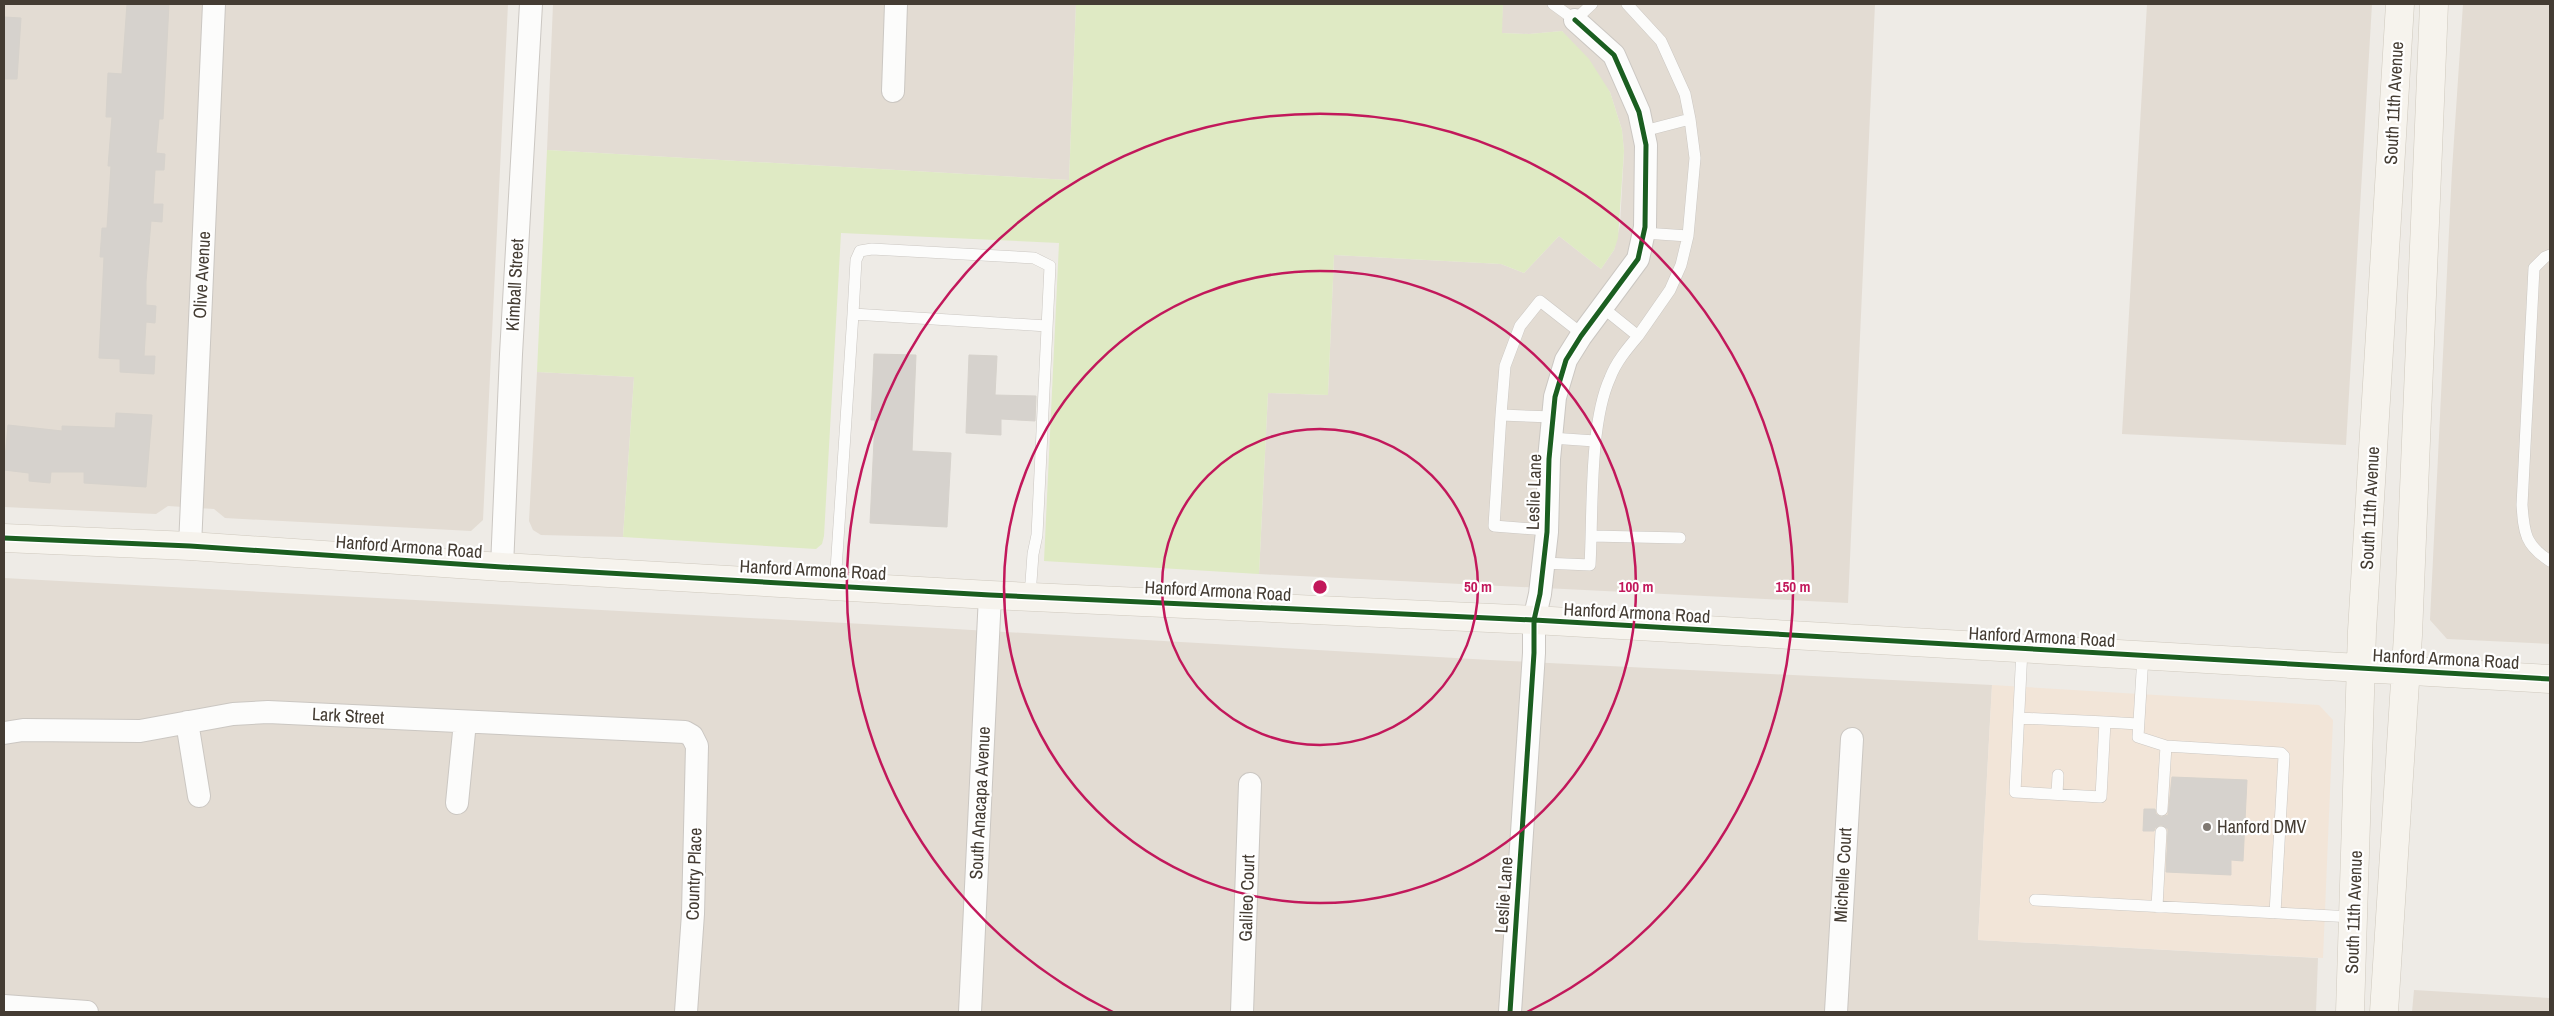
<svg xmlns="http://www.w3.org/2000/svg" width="2554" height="1016" viewBox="0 0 2554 1016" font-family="'Archivo Narrow',sans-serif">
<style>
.residential{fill:#e3dcd3}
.commercial{fill:#f2e5d8}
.green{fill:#dfeac4}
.building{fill:#d6d2cd;stroke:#d6d2cc}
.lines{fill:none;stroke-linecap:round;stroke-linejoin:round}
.service-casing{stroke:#cbc7c2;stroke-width:12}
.minor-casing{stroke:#cbc7c2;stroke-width:24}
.secondary-casing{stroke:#cfc9be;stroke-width:29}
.service{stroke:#fcfcfb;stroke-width:11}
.minor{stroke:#fcfcfb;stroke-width:22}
.secondary{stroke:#f6f3ed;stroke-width:28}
.cycleway-casing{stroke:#fff;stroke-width:8}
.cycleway{stroke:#1b5e20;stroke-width:5}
.ring{fill:none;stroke:#c2185b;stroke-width:2.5}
.poi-dot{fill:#807972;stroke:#fff;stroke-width:2}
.labels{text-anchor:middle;stroke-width:4.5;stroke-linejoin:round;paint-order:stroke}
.street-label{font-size:18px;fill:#443c33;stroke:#fff}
.poi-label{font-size:18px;fill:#443c33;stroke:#fff;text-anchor:start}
.centre{fill:#c2185b;stroke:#fff;stroke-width:2.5}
.ring-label{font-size:15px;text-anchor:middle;font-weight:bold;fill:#c2185b;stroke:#fff;stroke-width:4.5;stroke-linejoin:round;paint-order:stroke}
</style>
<rect width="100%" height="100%" fill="#eeebe6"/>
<path class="residential" d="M 4,4 L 508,4 L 483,520 L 471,531 L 225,518 L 214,509 L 168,506 L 156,514 L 4,507 Z
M 553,4 L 1076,4 L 1069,180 L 547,150 Z
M 1503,4 L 1875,4 L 1848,603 L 1259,574 L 1268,393 L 1328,395 L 1334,255 L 1501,264 L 1524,273 L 1559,236 L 1601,269 L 1614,250 L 1620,225 L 1624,151 L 1622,130 L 1610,92 L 1562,31 L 1529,34 L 1501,33 Z
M 2147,4 L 2372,4 L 2346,445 L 2122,434 Z
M 2463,4 L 2550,4 L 2550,644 L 2447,639 L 2430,620 L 2452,170 Z
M 537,372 L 634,377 L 623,537 L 541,535 L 533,530 L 529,521 Z
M 4,578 L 938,628 L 1490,660 L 1992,685 L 1978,940 L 2318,958 L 2316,1012 L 4,1012 Z
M 2414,990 L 2550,998 L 2550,1012 L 2412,1012 Z"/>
<path class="commercial" d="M 1992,685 L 2319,705 L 2333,720 L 2323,958 L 1978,940 Z"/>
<path class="green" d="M 1076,4 L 1503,4 L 1502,33 L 1529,34 L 1562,31 L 1589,59 L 1610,92 L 1622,130 L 1624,151 L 1618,238 L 1614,250 L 1601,269 L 1559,236 L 1524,273 L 1501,264 L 1334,255 L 1328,395 L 1268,393 L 1259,574 L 1044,561 L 1059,243 L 841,233 L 824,536 L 822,544 L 816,549 L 623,537 L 634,377 L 537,372 L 547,150 L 1069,180 Z"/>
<path class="building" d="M 127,4 L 169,4 L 163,119 L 159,119 L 156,153 L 165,154 L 164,170 L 155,170 L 153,204 L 163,204 L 162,222 L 151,221 L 146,282 L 146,305 L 156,306 L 155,323 L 146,322 L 144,356 L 155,356 L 154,374 L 120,372 L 120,359 L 99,358 L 104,257 L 100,257 L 102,228 L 107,228 L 111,166 L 108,166 L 112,117 L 106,117 L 108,73 L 122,74 Z
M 4,17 L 21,18 L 17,79 L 4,79 Z
M 874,354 L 916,355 L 912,451 L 951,453 L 947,527 L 870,523 L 875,420 L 871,420 Z
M 969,355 L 997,356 L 995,395 L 1036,396 L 1035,421 L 1001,419 L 1001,435 L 966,433 Z
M 116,413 L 152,415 L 146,487 L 84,483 L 84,472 L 51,472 L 50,483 L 29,481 L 29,473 L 4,470 L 8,425 L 62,431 L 62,426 L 115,428 Z
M 2172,777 L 2247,780 L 2243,861 L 2231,860 L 2231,875 L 2166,872 L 2168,829 L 2161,825 L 2155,828 L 2154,831 L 2143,831 L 2144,809 L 2155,809 L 2156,814 L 2161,817 L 2168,815 Z"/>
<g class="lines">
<defs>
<path id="service" d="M 1553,4 L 1575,20 L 1592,4
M 1627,4 L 1661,41 L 1685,94 L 1690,119 L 1644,131
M 1644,233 L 1688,236 L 1695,158 L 1690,119
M 2550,255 L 2545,257 L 2534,268 L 2522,505 C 2524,533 2525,545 2550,561
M 1602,307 L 1638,336 L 1670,290 L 1681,265 L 1688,236
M 853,314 L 856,260 L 860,251 L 872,249 L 1034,258 L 1050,266 L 1037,535 L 1033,554 L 1030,596
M 1501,415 L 1494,526 L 1547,530
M 1553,417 L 1501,415 L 1505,366 L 1520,326 L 1540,301 L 1582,334
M 1551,438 L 1595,441
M 1592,536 L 1680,538
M 1543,563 L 1590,565 C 1593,513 1589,424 1610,378 C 1616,362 1627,349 1638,336
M 835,585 L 853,314 L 1047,326
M 2143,656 L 2138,737 L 2166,746 L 2281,753 L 2284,756 L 2275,913
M 2019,718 L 2105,722 L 2101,797 L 2015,792 L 2022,649
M 2105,722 L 2138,724
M 2057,794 L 2058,775
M 2162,810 L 2166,746
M 2035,900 L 2353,917
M 2157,907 L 2161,832"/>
<path id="minor" d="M 893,91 L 896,4
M 190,546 L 214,4
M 502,567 L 511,354 L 531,4
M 187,722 L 199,796
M 4,733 L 23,730 L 140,731 L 233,714 L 268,712 L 685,732 L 692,736 L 697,746 L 693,914 L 686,1012
M 457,803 L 465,722
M 4,1006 L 87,1012
M 970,1012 L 990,595
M 1242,1012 L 1250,784
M 1510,1012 L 1534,653 L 1534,620 L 1540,594 L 1547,532 L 1549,459 L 1555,397 L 1566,360 L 1581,336 L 1638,259 L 1645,227 L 1646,145 L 1639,112 L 1614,55 L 1575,20
M 1836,1012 L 1852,739"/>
<path id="secondary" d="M 4,538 L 190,546 L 502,567 L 990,595 L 1534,620 L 2550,679
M 2350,1012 L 2362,631 L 2400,4
M 2384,1012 L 2408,635 L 2434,4"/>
</defs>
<use href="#service" class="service-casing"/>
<use href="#minor" class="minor-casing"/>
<use href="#secondary" class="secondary-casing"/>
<use href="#service" class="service"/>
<use href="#minor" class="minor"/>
<use href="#secondary" class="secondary"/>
<defs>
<path id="cycleway" d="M 4,538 L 190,546 L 502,567 L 990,595 L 1534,620 L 2550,679
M 1510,1012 L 1534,653 L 1534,620 L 1540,594 L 1547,532 L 1549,459 L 1555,397 L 1566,360 L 1581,336 L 1638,259 L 1645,227 L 1646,145 L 1639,112 L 1614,55 L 1575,20"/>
</defs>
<use href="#cycleway" class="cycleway-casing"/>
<use href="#cycleway" class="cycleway"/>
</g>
<g class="ring">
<circle cx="1320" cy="587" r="158"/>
<circle cx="1320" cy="587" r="316"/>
<path d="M1113 1012A473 473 0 1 1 1527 1012"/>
</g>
<circle class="poi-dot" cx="2207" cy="827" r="5"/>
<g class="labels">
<g class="street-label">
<text transform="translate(2394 103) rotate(-87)" y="6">South 11th Avenue</text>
<text transform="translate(202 275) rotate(-87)" y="6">Olive Avenue</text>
<text transform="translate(515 285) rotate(-87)" y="6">Kimball Street</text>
<text transform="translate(1534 492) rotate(-88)" y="6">Leslie Lane</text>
<text transform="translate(2370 508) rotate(-87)" y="6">South 11th Avenue</text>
<text transform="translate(409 547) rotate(4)" y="6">Hanford Armona Road</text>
<text transform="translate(813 570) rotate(3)" y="6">Hanford Armona Road</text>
<text transform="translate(1218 591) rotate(3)" y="6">Hanford Armona Road</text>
<text transform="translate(1637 613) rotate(3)" y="6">Hanford Armona Road</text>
<text transform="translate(2042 637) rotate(3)" y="6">Hanford Armona Road</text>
<text transform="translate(2446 659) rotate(3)" y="6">Hanford Armona Road</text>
<text transform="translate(348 716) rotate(3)" y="6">Lark Street</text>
<text transform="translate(980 803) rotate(-87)" y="6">South Anacapa Avenue</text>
<text transform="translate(694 874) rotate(-88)" y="6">Country Place</text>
<text transform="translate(1843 875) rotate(-87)" y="6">Michelle Court</text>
<text transform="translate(1504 895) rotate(-86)" y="6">Leslie Lane</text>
<text transform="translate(1247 898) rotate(-88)" y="6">Galileo Court</text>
<text transform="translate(2354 912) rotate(-88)" y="6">South 11th Avenue</text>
</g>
<g class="poi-label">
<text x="2217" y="833">Hanford DMV</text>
</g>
</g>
<circle cx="1320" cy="587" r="8" class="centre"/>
<g class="ring-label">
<text x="1478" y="592">50 m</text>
<text x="1636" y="592">100 m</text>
<text x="1793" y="592">150 m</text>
</g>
<rect width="2554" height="1016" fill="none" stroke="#443c33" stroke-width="10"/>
</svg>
